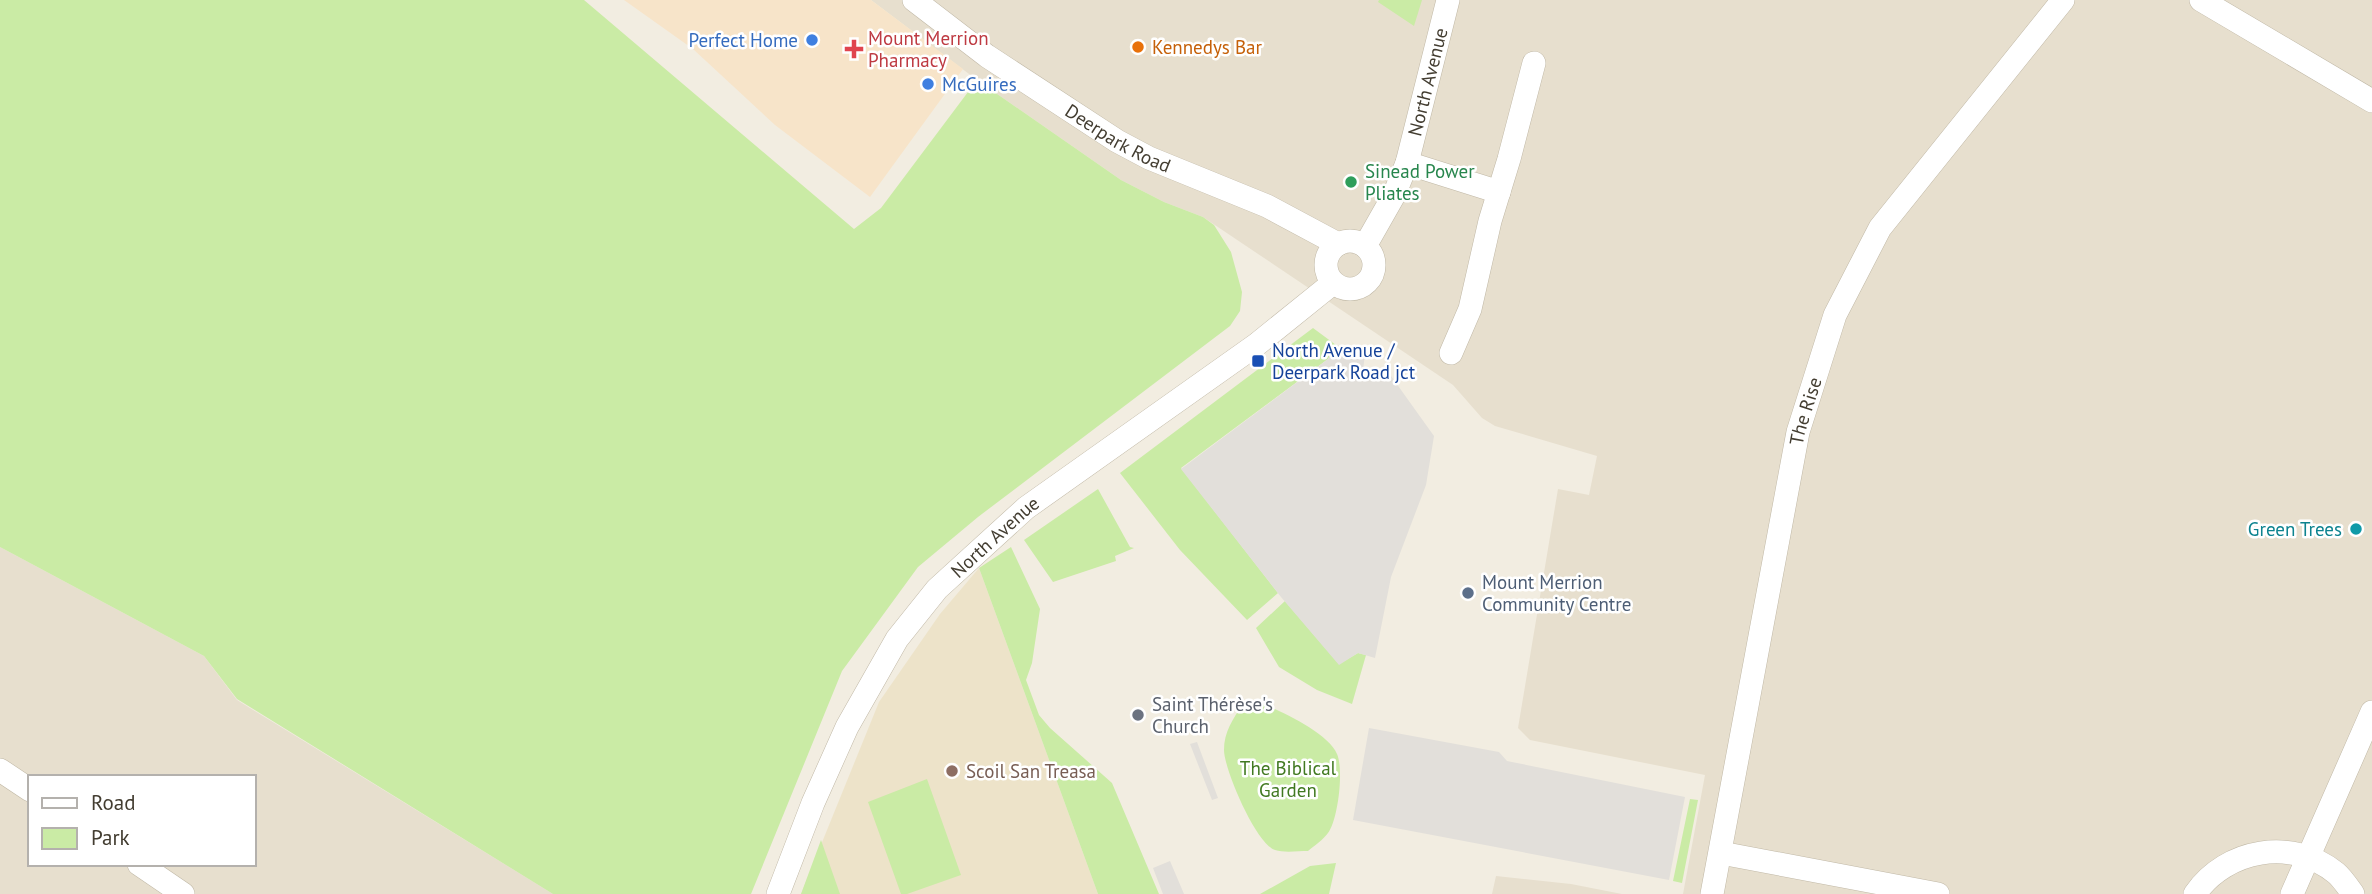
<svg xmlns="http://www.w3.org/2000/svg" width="2372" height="894" viewBox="0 0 2372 894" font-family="'PT Sans',sans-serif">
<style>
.residential{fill:#e7dfce;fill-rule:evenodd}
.commercial{fill:#f7e4c9}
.education{fill:#ede3c9}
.green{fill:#caeba5}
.parking{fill:#e2dfda}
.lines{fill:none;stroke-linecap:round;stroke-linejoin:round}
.minor-casing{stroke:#c0b8a6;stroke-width:24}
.minor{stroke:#fff;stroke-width:23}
.shop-dot{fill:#3f7fe0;stroke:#fff;stroke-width:2.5}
.food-dot{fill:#e8710a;stroke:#fff;stroke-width:2.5}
.health-dot{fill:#e0444e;stroke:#fff;stroke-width:2.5}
.leisure-dot{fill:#2e9e5b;stroke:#fff;stroke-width:2.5}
.transit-dot{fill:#1a4fb4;stroke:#fff;stroke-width:2.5}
.culture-dot{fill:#0f9aa8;stroke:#fff;stroke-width:2.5}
.service-dot{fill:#5c6f8a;stroke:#fff;stroke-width:2.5}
.worship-dot{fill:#6b7280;stroke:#fff;stroke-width:2.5}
.education-dot{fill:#8d6e63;stroke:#fff;stroke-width:2.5}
.labels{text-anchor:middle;stroke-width:5;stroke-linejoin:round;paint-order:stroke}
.health-label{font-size:19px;fill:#be3a42;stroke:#fff;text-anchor:start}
.shop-label{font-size:19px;fill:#366cbe;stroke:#fff;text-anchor:end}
.food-label{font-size:19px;fill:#c56008;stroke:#fff;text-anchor:start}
.street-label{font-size:19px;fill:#433d31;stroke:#fff}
.leisure-label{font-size:19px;fill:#27864d;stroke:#fff;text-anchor:start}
.transit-label{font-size:19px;fill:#164399;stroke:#fff;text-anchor:start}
.culture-label{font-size:19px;fill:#0d838f;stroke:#fff;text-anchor:end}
.service-label{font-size:19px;fill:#4e5e75;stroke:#fff;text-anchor:start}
.worship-label{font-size:19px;fill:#5b616d;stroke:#fff;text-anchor:start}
.park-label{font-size:19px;fill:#417921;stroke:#fff}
.education-label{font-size:19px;fill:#785e54;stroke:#fff;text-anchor:start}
</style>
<rect width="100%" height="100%" fill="#f2ede1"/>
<path class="residential" d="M 871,0 L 2372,0 L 2372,894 L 1683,894 L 1705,775 L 1530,740 L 1518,728 L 1558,489 L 1589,495 L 1597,456 L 1495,426 L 1482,418 L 1453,385 L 1203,217 L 1164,202 L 1121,180 L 977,80 Z
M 0,547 L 204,656 L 237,700 L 553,894 L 0,894 ZM 30,777 L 254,777 L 254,864 L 30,864 Z
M 1496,876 L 1571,884 L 1622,894 L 1492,894 Z"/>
<path class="commercial" d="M 624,0 L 871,0 L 963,69 L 870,197 L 775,125 L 693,49 Z"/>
<path class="education" d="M 979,568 L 1098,894 L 801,894 L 879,702 L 940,614 Z"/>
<path class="green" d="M 0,0 L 584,0 L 854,229 L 881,208 L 977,80 L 1121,180 L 1164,202 L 1203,217 L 1214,225 L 1231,252 L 1242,292 L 1240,311 L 1230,326 L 978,517 L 918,567 L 842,671 L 751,894 L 553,894 L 237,699 L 204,656 L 0,547 Z
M 1379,0 L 1422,0 L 1414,26 L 1378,2 Z
M 1313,328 L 1336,345 L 1328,359 L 1181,468 L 1278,593 L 1247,620 L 1180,550 L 1120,473 Z
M 1098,489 L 1130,547 L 1134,548 L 1115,556 L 1116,561 L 1053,582 L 1024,540 Z
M 1011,547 L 1040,609 L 1032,663 L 1026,680 L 1039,715 L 1050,728 L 1112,783 L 1159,894 L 1098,894 L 979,568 Z
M 1285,601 L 1339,664 L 1358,653 L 1366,655 L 1352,704 L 1317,690 L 1279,667 L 1256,628 Z
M 1262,704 C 1282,711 1329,734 1337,754 C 1344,770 1338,820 1328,833 C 1323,840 1314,846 1308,851 C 1298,851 1284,853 1275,850 C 1256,844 1224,769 1224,750 C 1224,732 1233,719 1242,705 Z
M 927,779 L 961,875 L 907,894 L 901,894 L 868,802 Z
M 1690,799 L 1698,800 L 1682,883 L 1673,881 Z
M 821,840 L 840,894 L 801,894 Z
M 1336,863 L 1329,894 L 1260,894 L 1310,866 Z"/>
<path class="parking" d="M 1336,345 L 1365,352 L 1363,372 L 1367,378 L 1372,379 L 1386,369 L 1434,436 L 1426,485 L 1391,577 L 1375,658 L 1358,653 L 1339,665 L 1281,597 L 1181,469 L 1328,359 Z
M 1369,728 L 1499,752 L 1507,761 L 1685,797 L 1669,880 L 1353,820 Z
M 1197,742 L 1218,798 L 1212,800 L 1190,744 Z
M 1170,861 L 1184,894 L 1163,894 L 1153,868 Z"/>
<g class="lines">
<defs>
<g id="minor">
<path id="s1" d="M 914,0 L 987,56 L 1117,141 L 1149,158 L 1267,206 L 1338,244"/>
<path d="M 2201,0 L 2372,101"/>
<path d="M 1407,163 L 1499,192"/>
<circle cx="1350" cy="265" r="24"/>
<path id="s2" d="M 1365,246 L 1394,195 L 1407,163 L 1448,0"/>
<path d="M 1451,353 L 1470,309 L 1490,221 L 1509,159 L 1534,63"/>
<path d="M 0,770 L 30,790"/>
<path d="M 1721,853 L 1938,894"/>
<path d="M 139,864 L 183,894"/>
<path id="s3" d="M 778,894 L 813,803 L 847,727 L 897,639 L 937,589 L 1026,508 L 1256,345 L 1333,283"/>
<path id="s4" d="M 1712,894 L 1798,432 L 1835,315 L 1880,228 L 2063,0"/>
<path d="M 2195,894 C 2226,849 2292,837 2336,873 C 2342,878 2348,887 2353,894"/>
<path d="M 2292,894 L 2372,712"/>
</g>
</defs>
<use href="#minor" class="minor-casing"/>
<use href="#minor" class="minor"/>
</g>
<g class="shop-dot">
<circle cx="812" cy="40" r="7"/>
<circle cx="928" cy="84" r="7"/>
</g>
<circle class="food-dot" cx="1138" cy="47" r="7"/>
<path class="health-dot" d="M850.5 38.5h7v7h7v7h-7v7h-7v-7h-7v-7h7z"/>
<circle class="leisure-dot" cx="1351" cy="182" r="7"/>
<rect class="transit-dot" x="1251" y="354" width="14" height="14" rx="3.5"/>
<circle class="culture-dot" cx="2356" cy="529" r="7"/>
<circle class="service-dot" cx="1468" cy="593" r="7"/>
<circle class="worship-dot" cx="1138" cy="715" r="7"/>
<circle class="education-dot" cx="952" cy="771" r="7"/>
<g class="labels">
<g class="health-label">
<text x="868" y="45">Mount Merrion<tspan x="868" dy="22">Pharmacy</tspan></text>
</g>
<g class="shop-label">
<text x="798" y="47">Perfect Home</text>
<text x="942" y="91" text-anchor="start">McGuires</text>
</g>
<g class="food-label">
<text x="1152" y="54">Kennedys Bar</text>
</g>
<g class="street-label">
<text dy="7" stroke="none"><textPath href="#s2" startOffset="177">North Avenue</textPath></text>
<text dy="7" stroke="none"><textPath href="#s1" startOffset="247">Deerpark Road</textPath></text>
<text dy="7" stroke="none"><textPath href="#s4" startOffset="492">The Rise</textPath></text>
<text dy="7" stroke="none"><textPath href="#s3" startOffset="424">North Avenue</textPath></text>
</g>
<g class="leisure-label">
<text x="1365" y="178">Sinead Power<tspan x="1365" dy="22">Pliates</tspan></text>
</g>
<g class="transit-label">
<text x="1272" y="357">North Avenue /<tspan x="1272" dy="22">Deerpark Road jct</tspan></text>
</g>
<g class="culture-label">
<text x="2342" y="536">Green Trees</text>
</g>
<g class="service-label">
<text x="1482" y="589">Mount Merrion<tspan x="1482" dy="22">Community Centre</tspan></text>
</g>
<g class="worship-label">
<text x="1152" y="711">Saint Thérèse's<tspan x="1152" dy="22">Church</tspan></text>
</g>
<g class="park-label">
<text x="1288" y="775">The Biblical<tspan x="1288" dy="22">Garden</tspan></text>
</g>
<g class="education-label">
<text x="966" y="778">Scoil San Treasa</text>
</g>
</g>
<rect x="28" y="775" width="228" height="91" fill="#ffffff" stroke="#b4b1ad" stroke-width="2"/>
<rect x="42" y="798" width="35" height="10" fill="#ffffff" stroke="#b4b1ad" stroke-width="2"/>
<text x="91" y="810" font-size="21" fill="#433d31">Road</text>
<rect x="42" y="828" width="35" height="21" fill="#caeba5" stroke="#b4b1ad" stroke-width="2"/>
<text x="91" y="845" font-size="21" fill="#433d31">Park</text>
</svg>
